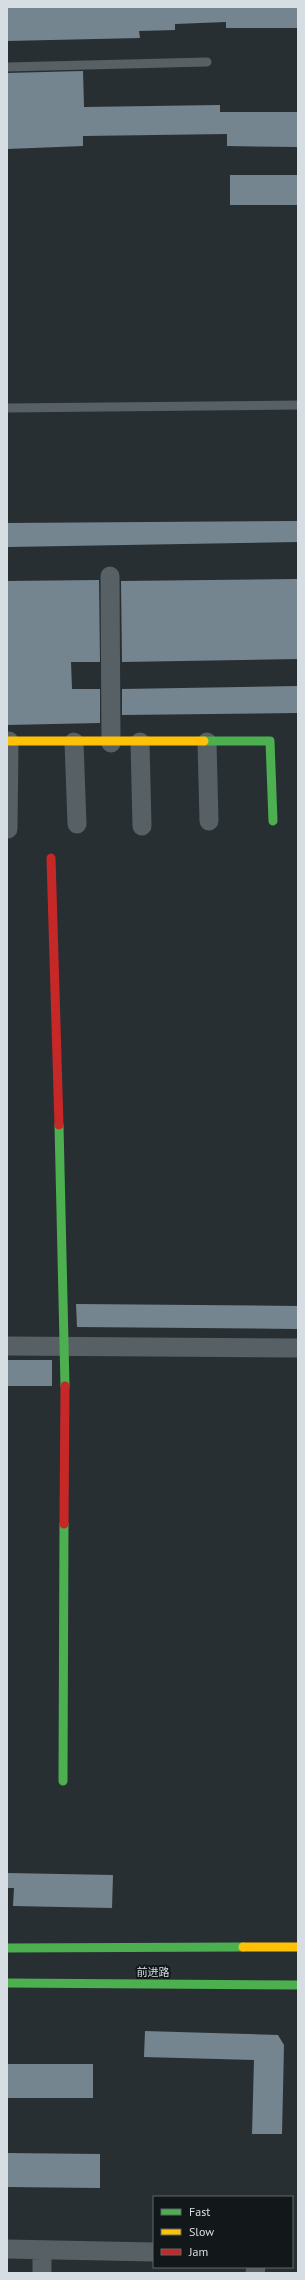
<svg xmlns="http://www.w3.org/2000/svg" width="305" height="2280" viewBox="0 0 305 2280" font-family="'PT Sans','Noto Sans SC',sans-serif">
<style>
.building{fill:#75858f}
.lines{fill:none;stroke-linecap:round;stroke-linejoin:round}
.lane{stroke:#576065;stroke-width:9}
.street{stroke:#576065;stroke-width:19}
.fast{stroke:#4caf50;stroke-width:9}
.slow{stroke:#ffc107;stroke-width:9}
.jam{stroke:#c62828;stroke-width:9}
.labels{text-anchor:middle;stroke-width:4;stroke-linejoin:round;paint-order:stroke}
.street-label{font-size:11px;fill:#d7dee3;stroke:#12171a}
</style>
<rect width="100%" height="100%" fill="#282f33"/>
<path class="building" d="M 7,7 L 298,7 L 298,28 L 226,28 L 226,22 L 175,24 L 175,30 L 139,31 L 140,38 L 7,41 Z
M 83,71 L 84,107 L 220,105 L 220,112 L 298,112 L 298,147 L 227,146 L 227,134 L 83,136 L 83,146 L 7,149 L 7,73 Z
M 230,175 L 298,175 L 298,205 L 230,205 Z
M 298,521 L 298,542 L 8,547 L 7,523 Z
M 298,579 L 298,659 L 122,662 L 121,581 Z
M 99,580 L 100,662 L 71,662 L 72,689 L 100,689 L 100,723 L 7,725 L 7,581 Z
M 298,686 L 298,713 L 122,715 L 122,689 Z
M 76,1304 L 298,1306 L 298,1329 L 77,1327 Z
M 7,1360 L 52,1360 L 52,1386 L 7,1386 Z
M 7,1873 L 113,1875 L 112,1908 L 13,1906 L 14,1888 L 7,1888 Z
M 145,2031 L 278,2035 L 284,2045 L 282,2134 L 252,2134 L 254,2060 L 144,2057 Z
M 7,2064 L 93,2064 L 93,2098 L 7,2098 Z
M 7,2153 L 100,2154 L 100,2188 L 7,2187 Z"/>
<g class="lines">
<path class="lane" d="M 7,67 L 207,62
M 7,408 L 298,405"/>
<path class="street" d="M 110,576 L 111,743
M 74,742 L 77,824
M 140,742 L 142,826
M 207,742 L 209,821
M 8,829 L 9,741
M 7,1346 L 298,1348
M 7,2249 L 154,2252
M 42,2273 L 42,2250
M 255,2273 L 256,2267"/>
<path class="fast" d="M 204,741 L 270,741 L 273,821
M 59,1125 L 65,1386
M 63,1781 L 64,1524
M 7,1948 L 243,1947
M 7,1983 L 298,1985"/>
<path class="slow" d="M 7,741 L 204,741
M 243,1947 L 298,1947"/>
<path class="jam" d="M 51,858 L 59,1125
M 64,1524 L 65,1386"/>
</g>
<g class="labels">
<g class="street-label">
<text x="153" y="1976">前进路</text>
</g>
</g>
<rect width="305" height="2280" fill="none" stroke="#d7dee3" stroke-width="16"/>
<rect x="153" y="2196" width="140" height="72" fill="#12171a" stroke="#61676a"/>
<rect x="161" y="2209" width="20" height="6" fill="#4caf50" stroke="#61676a"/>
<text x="189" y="2216" font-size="12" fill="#d7dee3">Fast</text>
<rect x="161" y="2229" width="20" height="6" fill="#ffc107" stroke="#61676a"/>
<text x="189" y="2236" font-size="12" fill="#d7dee3">Slow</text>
<rect x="161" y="2249" width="20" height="6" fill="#c62828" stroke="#61676a"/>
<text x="189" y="2256" font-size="12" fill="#d7dee3">Jam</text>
</svg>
